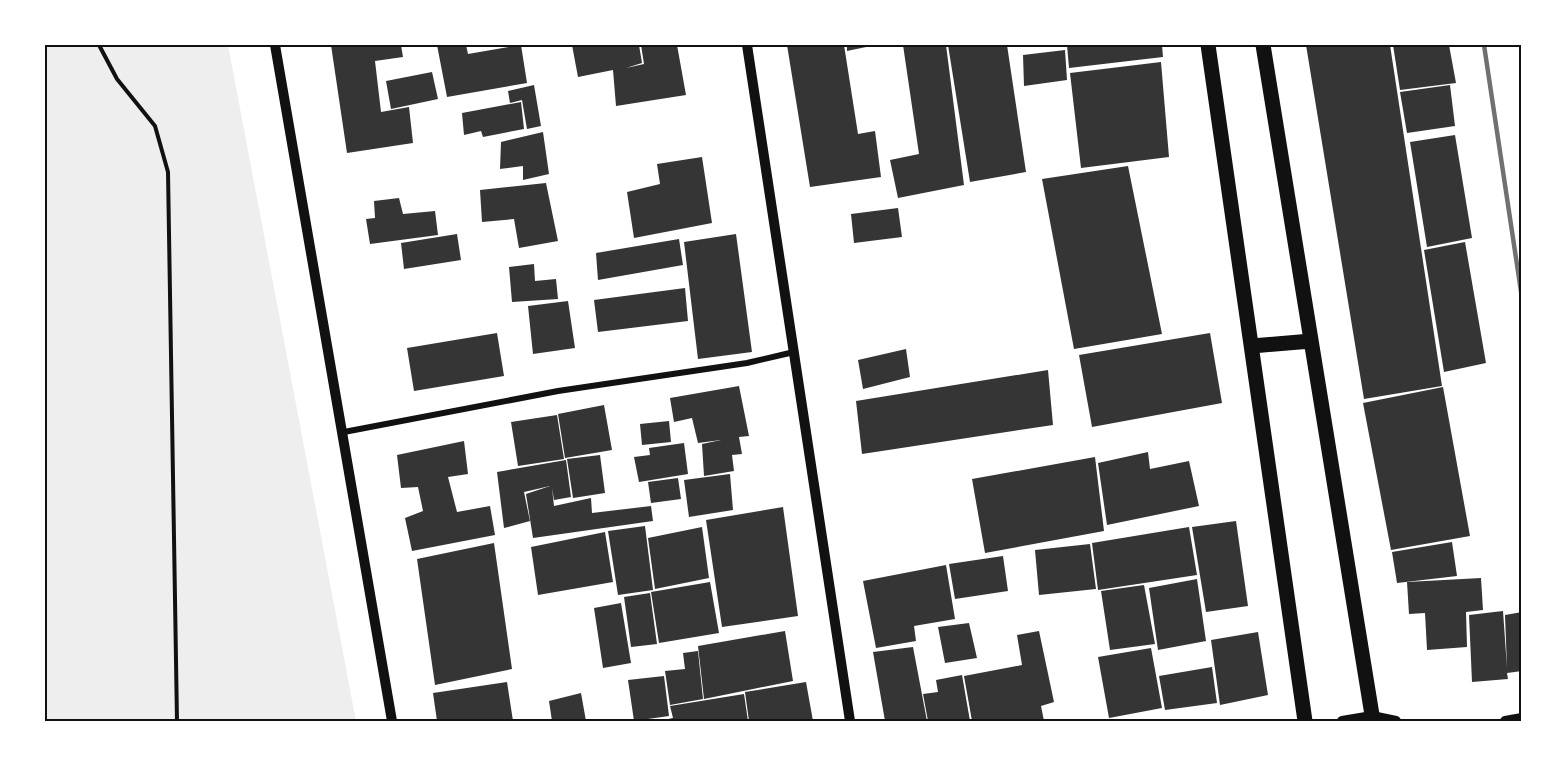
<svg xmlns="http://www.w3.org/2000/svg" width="1567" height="766" viewBox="0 0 1567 766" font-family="'Space Grotesk',sans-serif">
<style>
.green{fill:#eee}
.building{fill:#353535}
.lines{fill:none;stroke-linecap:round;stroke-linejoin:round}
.path{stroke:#111;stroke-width:4}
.minor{stroke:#111;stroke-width:6}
.tertiary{stroke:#111;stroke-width:10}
.primary{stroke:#111;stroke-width:15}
.rail{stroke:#707070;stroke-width:4.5}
.neatline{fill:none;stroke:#111;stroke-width:2}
</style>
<rect width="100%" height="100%" fill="#fff"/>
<path class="green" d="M 45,45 L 228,45 L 356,721 L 45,721 Z"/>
<path class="building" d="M 331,45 L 401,45 L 403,57 L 375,61 L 381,112 L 409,107 L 413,143 L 347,153 Z
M 437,45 L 466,45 L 468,54 L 521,45 L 527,83 L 447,97 Z
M 572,45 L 639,45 L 642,63 L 626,68 L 644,64 L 641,45 L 677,45 L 686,95 L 616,106 L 613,70 L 578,77 Z
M 787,45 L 844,45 L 858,134 L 875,131 L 881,177 L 810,187 Z
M 847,45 L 871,45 L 871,46 L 847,51 Z
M 903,45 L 946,45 L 964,185 L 898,198 L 890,160 L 919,154 Z
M 948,45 L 1007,45 L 1026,172 L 970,182 Z
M 1067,45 L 1162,45 L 1163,57 L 1069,68 Z
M 1306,45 L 1390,45 L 1442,386 L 1364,399 Z
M 1393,45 L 1449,45 L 1456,83 L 1400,90 Z
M 1065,50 L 1067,80 L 1024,86 L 1023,55 Z
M 1161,62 L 1169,157 L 1081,168 L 1070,73 Z
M 432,72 L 438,99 L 391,109 L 386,81 Z
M 534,85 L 541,126 L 527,129 L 522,100 L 510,103 L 508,91 Z
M 1450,85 L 1455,126 L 1407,133 L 1400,92 Z
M 521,102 L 524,129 L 483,137 L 481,131 L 464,135 L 462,113 Z
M 543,132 L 549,174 L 523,180 L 523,166 L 500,169 L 501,142 Z
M 1455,135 L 1472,238 L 1427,247 L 1410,142 Z
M 702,157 L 712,223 L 634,238 L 627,192 L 660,184 L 657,164 Z
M 1128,166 L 1162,334 L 1074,349 L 1042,179 Z
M 546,183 L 558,241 L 519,248 L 514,219 L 482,222 L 480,190 Z
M 399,198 L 403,214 L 435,211 L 438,235 L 370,244 L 366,219 L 375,218 L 374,201 Z
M 898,208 L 902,237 L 854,243 L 851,214 Z
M 457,234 L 461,260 L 404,269 L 401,243 Z
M 736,234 L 752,352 L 698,359 L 684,242 Z
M 679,239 L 683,265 L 598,280 L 596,253 Z
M 1465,242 L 1486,363 L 1444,372 L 1424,250 Z
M 534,264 L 535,281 L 556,279 L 558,299 L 512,302 L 509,267 Z
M 685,288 L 688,321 L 598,332 L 594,300 Z
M 568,301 L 575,348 L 533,354 L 528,306 Z
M 497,333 L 504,376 L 414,391 L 407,348 Z
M 1210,333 L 1222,403 L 1092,427 L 1079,355 Z
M 906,349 L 910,377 L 863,389 L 858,360 Z
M 1048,370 L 1053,425 L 862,454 L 856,401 Z
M 739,386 L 749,436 L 739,437 L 742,454 L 732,455 L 734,471 L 704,476 L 702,444 L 721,440 L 698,443 L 692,418 L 674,422 L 670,398 Z
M 1443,387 L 1470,536 L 1391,550 L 1363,403 Z
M 604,405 L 612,450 L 565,458 L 558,414 Z
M 557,415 L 564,459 L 518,466 L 511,422 Z
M 669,421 L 671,442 L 642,445 L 640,424 Z
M 464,441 L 468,474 L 448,477 L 457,512 L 490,506 L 495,535 L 412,551 L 405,518 L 423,511 L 418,487 L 401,488 L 397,455 Z
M 684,443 L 688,474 L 639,482 L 634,457 L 650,455 L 649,448 Z
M 1148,452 L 1150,469 L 1189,461 L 1199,506 L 1107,525 L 1098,463 Z
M 600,455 L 605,493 L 573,498 L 567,459 Z
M 1095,457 L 1104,531 L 985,553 L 972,479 Z
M 566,460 L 571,497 L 554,500 L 552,488 L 554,506 L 591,498 L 592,513 L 651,506 L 653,521 L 533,538 L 526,494 L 550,486 L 524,492 L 530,521 L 504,528 L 497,472 Z
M 730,474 L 733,510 L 689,517 L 684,480 Z
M 678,478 L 681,499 L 651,503 L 648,482 Z
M 783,507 L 798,616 L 722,627 L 706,520 Z
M 1236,521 L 1248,606 L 1206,612 L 1192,527 Z
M 645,526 L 653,590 L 618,595 L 608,531 Z
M 702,527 L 709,578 L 655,589 L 648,538 Z
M 1189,527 L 1197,575 L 1098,590 L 1092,543 Z
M 605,532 L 613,582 L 538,595 L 531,547 Z
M 1452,542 L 1457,576 L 1397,583 L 1392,552 Z
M 494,543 L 512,669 L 435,685 L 417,559 Z
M 1090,544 L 1096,589 L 1039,595 L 1035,550 Z
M 1003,556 L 1008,591 L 955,599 L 949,564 Z
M 946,565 L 955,619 L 914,626 L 916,641 L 876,648 L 863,581 Z
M 1481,578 L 1483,610 L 1466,612 L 1467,647 L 1427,650 L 1425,613 L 1409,614 L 1407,582 Z
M 1197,579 L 1206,641 L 1158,650 L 1149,588 Z
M 710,582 L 719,633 L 659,643 L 651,592 Z
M 1144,585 L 1155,644 L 1110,650 L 1101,591 Z
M 650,593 L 657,644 L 631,647 L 624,597 Z
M 621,603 L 631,663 L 603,668 L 594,608 Z
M 1503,611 L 1507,668 L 1505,615 L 1522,612 L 1522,671 L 1507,673 L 1508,679 L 1472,682 L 1469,615 Z
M 969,623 L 977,658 L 945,663 L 938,627 Z
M 785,631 L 793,681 L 704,699 L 698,646 Z
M 1039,631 L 1054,702 L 1041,706 L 1044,721 L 972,721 L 964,676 L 1022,665 L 1017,635 Z
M 1258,632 L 1268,695 L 1220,705 L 1211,640 Z
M 913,647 L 927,721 L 885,721 L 873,652 Z
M 1151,648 L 1162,708 L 1109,718 L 1098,657 Z
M 698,651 L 703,699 L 670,705 L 665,671 L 685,669 L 683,653 Z
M 1212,667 L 1217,703 L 1165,710 L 1159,676 Z
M 962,675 L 970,721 L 928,721 L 923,694 L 938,692 L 936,680 Z
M 664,676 L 669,716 L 634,721 L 628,680 Z
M 507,682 L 513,721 L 437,721 L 433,693 Z
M 806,682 L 813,721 L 749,721 L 745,692 Z
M 581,693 L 586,721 L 552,721 L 549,701 Z
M 744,694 L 748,721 L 658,721 L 673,718 L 670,706 Z"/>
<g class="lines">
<path class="path" d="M 99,45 L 117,79 L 155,126 L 168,172 L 177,721"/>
<path class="minor" d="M 344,432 L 558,391 L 747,363 L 794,352"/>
<path class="tertiary" d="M 275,45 L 392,721
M 747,45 L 850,721
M 1342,721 L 1372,716 L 1396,721
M 1505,721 L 1522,718"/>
<path class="primary" d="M 1208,45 L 1305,721
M 1263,45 L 1373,721
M 1252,346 L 1311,341"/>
<path class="rail" d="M 1484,45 L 1522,298"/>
</g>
<rect width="1567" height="766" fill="none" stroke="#ffffff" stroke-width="93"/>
<rect x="46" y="46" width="1474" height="674" class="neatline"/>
</svg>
